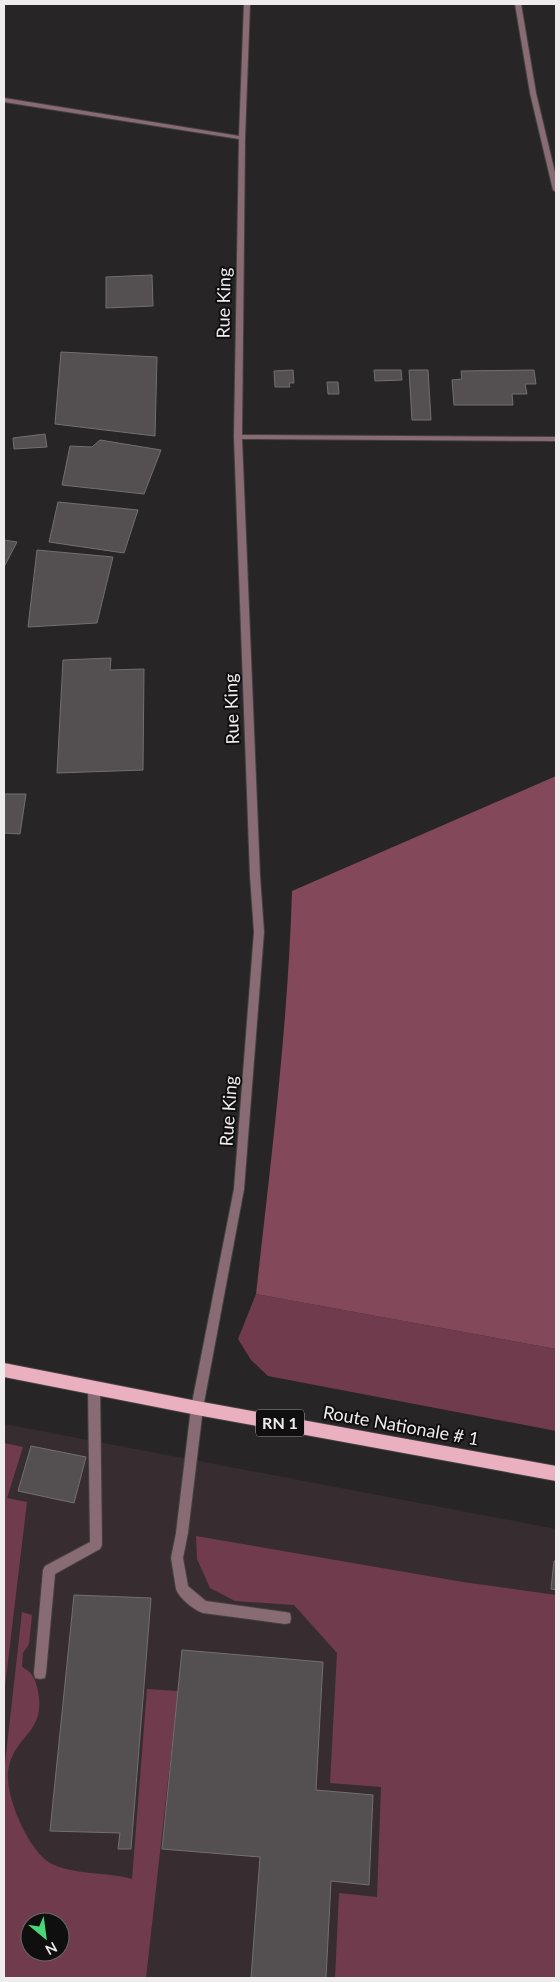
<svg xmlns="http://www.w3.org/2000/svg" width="560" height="1982" viewBox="0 0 560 1982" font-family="Lato,sans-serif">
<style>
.built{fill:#372d30;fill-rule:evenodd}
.green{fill:#703b4c;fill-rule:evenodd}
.forest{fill:#83485a}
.building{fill:#545051;stroke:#736f70}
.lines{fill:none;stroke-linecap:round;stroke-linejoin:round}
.lane-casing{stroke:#444142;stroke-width:2}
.street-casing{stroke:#444142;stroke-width:2}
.primary-casing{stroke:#444142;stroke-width:2}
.lane{fill:#886b73;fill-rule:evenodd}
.street{fill:#886b73;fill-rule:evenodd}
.primary{fill:#ebb0c0;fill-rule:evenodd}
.labels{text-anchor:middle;stroke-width:4;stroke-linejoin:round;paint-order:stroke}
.shield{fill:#100f0f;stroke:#acaaaa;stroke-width:1}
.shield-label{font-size:16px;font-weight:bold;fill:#efeced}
.street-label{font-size:18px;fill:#efeced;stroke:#100f0f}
</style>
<rect width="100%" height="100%" fill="#282526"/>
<path class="built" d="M 4,1424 L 556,1529 L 556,1978 L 4,1978 ZM 30,1922 L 60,1922 L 60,1952 L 30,1952 Z"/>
<path class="green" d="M 256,1294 L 556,1349 L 556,1431 L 268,1376 L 251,1360 L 238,1339 Z
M 4,1443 L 23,1447 L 7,1498 L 27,1502 L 4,1695 Z
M 196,1536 L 463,1582 L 556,1595 L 556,1978 L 335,1978 L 339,1893 L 377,1897 L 381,1787 L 330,1783 L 337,1653 L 294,1605 L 235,1601 L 210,1588 L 197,1559 Z
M 22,1612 L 32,1615 L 29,1644 L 23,1653 L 22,1667 C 31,1671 35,1678 37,1687 C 48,1732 17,1733 9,1766 C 2,1791 28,1850 50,1863 C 71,1875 109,1872 132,1879 L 147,1689 L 178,1691 L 146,1978 L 4,1978 L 4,1772 ZM 30,1922 L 60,1922 L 60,1952 L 30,1952 Z"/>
<path class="forest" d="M 556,776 L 556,1349 L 256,1294 C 271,1160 288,1026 292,891 Z"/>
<path class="building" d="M 152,275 L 153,306 L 106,308 L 106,277 Z
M 61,352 L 157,357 L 155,436 L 55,424 Z
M 293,370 L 294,383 L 289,383 L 290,387 L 275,387 L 274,371 Z
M 374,370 L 401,370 L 402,380 L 375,381 Z
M 409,370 L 428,370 L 431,420 L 412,420 Z
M 534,370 L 536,384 L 525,384 L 527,394 L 512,394 L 513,405 L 454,405 L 452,380 L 462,379 L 461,371 Z
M 327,382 L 338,382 L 339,394 L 328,394 Z
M 45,434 L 47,447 L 14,449 L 13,438 Z
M 100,440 L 161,450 L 144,494 L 62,485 L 70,446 L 92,447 Z
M 58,502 L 138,510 L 124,553 L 49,542 Z
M 4,540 L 17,542 L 4,567 Z
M 37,550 L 113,557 L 97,623 L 28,627 Z
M 111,658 L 110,670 L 144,669 L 143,770 L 57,773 L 63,660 Z
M 4,794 L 26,794 L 20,834 L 4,833 Z
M 31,1446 L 86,1457 L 74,1503 L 18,1491 Z
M 554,1561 L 556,1561 L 556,1590 L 551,1589 Z
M 74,1595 L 151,1598 L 131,1849 L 118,1849 L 120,1833 L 50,1831 Z
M 182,1650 L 323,1662 L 316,1790 L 373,1795 L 369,1885 L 331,1881 L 326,1978 L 251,1978 L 260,1857 L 162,1849 Z"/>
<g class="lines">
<defs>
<path id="lane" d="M 94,1381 L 98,1383 L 100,1387 L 102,1545 L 100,1549 L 55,1574 L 46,1673 L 45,1678 L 40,1679 L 35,1678 L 34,1673 L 43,1570 L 45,1566 L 90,1542 L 88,1387 L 90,1383 Z
M 197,1402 L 201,1404 L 203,1408 L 188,1533 L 183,1558 L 188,1586 L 206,1601 L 285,1612 L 290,1613 L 291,1618 L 290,1623 L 285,1624 L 203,1613 C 194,1610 179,1598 176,1589 L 171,1558 L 176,1533 L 191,1408 L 193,1404 Z"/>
<path id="street" d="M 244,4 L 250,4 L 245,138 L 242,435 L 556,437 L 556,441 L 242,439 L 260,876 L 264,932 L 244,1189 L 203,1408 L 201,1412 L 197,1414 L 193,1412 L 191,1408 L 234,1189 L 254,932 L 250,876 L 234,437 L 239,139 L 4,102 L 4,98 L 239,136 Z
M 515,4 L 521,4 L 536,93 L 556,177 L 556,192 L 553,190 L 530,93 Z"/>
<path id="primary" d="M 4,1363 L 197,1401 L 556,1466 L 556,1481 L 197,1415 L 4,1377 Z"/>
</defs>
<use href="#lane" class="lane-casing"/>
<use href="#street" class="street-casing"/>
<use href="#primary" class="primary-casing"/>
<use href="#lane" class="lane"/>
<use href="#street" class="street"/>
<use href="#primary" class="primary"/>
</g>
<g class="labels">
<rect class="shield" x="256" y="1409.5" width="48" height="27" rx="4"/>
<g class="shield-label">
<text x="280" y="1429">RN 1</text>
</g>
<g class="street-label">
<text transform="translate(224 303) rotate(-89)" y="6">Rue King</text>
<text transform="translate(232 709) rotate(-92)" y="6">Rue King</text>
<text transform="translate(229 1111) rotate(-86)" y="6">Rue King</text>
<text transform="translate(401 1426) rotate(10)" y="6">Route Nationale # 1</text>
</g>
</g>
<rect width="560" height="1982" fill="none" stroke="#efeced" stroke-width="10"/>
<g transform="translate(45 1937) rotate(151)"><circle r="24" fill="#100f0f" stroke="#696768"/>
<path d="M0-4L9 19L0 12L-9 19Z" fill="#47d779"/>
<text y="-8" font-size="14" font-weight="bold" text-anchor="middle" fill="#efeced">N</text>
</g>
</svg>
